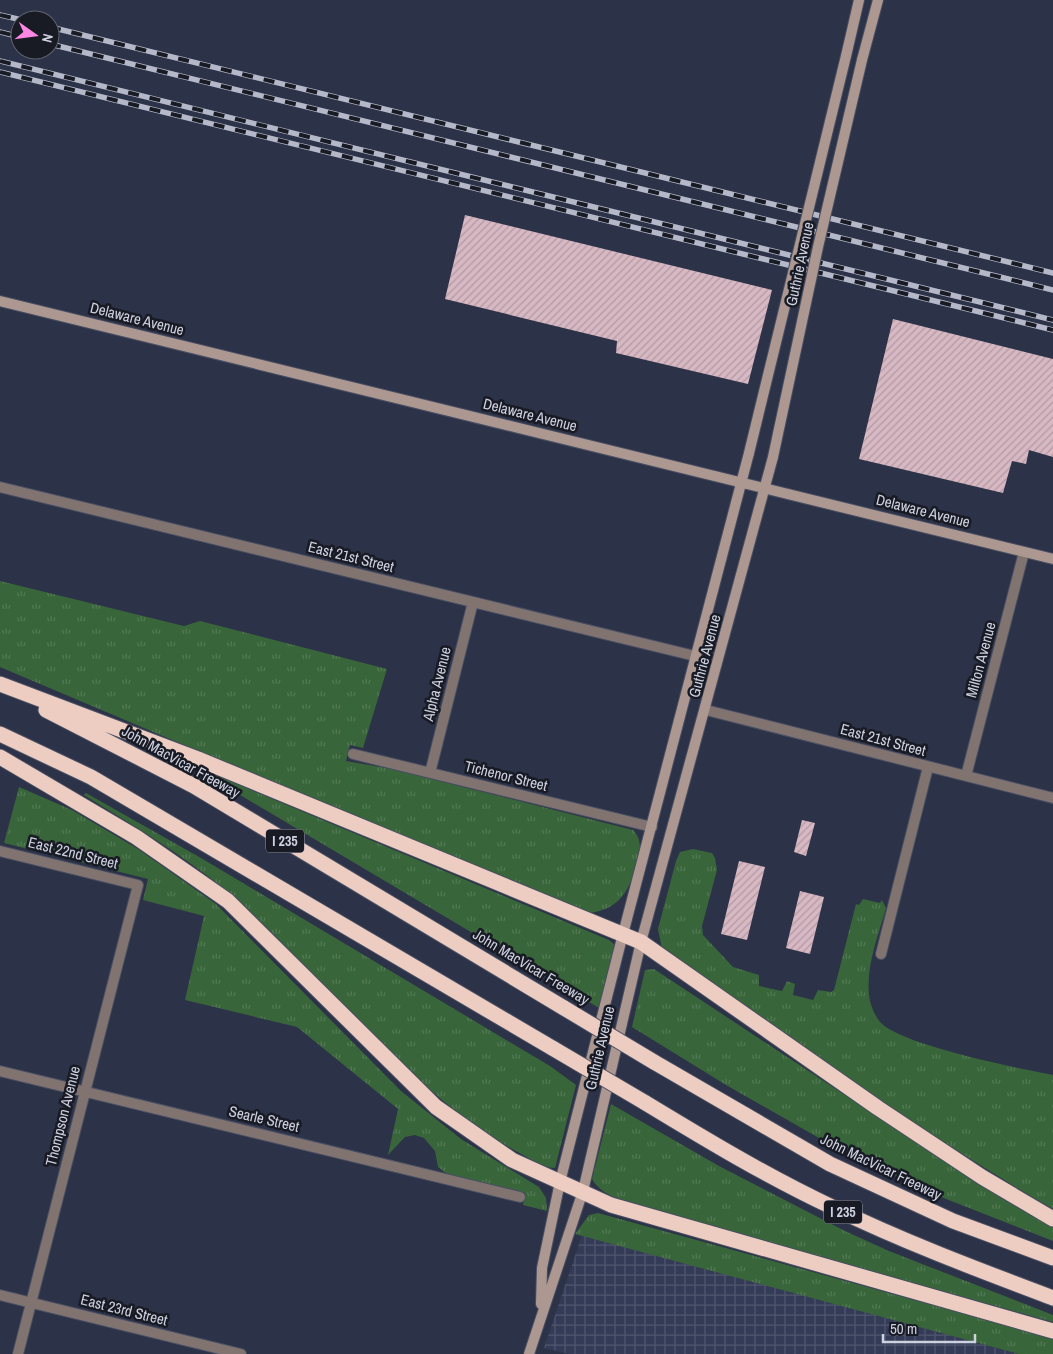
<svg xmlns="http://www.w3.org/2000/svg" width="1053" height="1354" viewBox="0 0 1053 1354" font-family="'Archivo Narrow',sans-serif">
<style>
.industrial{fill:url(#industrial-grid)}
.grass{fill:url(#grass-tufts)}
.building{fill:url(#building-hatch)}
.lines{fill:none;stroke-linecap:round;stroke-linejoin:round}
.street-casing{stroke:#494f63;stroke-width:12}
.secondary-casing{stroke:#494f63;stroke-width:12}
.highway-casing{stroke:#494f63;stroke-width:17}
.street{stroke:#817470;stroke-width:10}
.secondary{stroke:#ad9891;stroke-width:10}
.highway{stroke:#edcdc2;stroke-width:15}
.rail-casing{stroke:#b4b8c8;stroke-width:5.5}
.rail{stroke:#181a24;stroke-width:4;stroke-dasharray:11;stroke-linecap:butt}
.secondary-bridge-casing{stroke:#494f63;stroke-width:12;stroke-linecap:butt}
.highway-bridge-casing{stroke:#494f63;stroke-width:17;stroke-linecap:butt}
.secondary-bridge{stroke:#ad9891;stroke-width:10}
.highway-bridge{stroke:#edcdc2;stroke-width:15}
.labels{text-anchor:middle;stroke-width:5;stroke-linejoin:round;paint-order:stroke}
.shield{fill:#181a24;stroke:#979ba8;stroke-width:1}
.shield-label{font-size:14px;font-weight:bold;fill:#ced2e0}
.street-label{font-size:15px;fill:#ced2e0;stroke:#181a24}
</style>
<defs>
<pattern id="industrial-grid" width="8" height="8" patternUnits="userSpaceOnUse" patternTransform="scale(1.25)"><rect width="8" height="8" fill="#343b56"/><path d="M0 4h8M4 0v8" fill="none" stroke="#50566e"/></pattern>
<pattern id="grass-tufts" width="24" height="20" patternUnits="userSpaceOnUse" patternTransform="scale(1.25)"><rect width="24" height="20" fill="#386539"/><path d="M3 7l-1-3M5 7V3M7 7l1-3M15 17l-1-3M17 17v-4M19 17l1-3" fill="none" stroke="#547a55"/></pattern>
<pattern id="building-hatch" width="6" height="6" patternUnits="userSpaceOnUse" patternTransform="scale(1.25)"><rect width="6" height="6" fill="#d7b8c3"/><path d="M-1 1l2-2M0 6l6-6M5 7l2-2" fill="none" stroke="#b19aa3"/></pattern>
</defs>
<rect width="100%" height="100%" fill="#2c3247"/>
<path class="industrial" d="M 582,1235 L 1019,1354 L 569,1354 L 544,1348 Z"/>
<path class="grass" d="M 0,581 L 184,626 L 200,621 L 387,669 L 363,748 L 350,745 L 346,761 L 392,769 L 633,830 C 643,841 640,850 637,863 C 630,890 619,910 589,913 L 434,851 L 0,667 Z
M 194,766 L 609,940 L 615,945 L 599,1008 L 193,767 Z
M 19,787 L 72,810 L 138,849 L 216,904 L 401,1091 L 461,1139 L 539,1187 L 546,1198 L 547,1211 L 523,1205 L 525,1193 L 447,1174 L 438,1167 L 435,1151 L 424,1138 L 415,1135 L 405,1137 L 388,1155 L 398,1109 L 297,1027 L 185,1000 L 204,916 L 143,900 L 148,879 L 4,843 Z
M 86,793 L 201,858 L 550,1066 L 576,1085 L 555,1168 C 541,1168 526,1156 514,1150 C 400,1085 324,974 225,890 C 182,854 132,825 84,795 Z
M 693,849 L 712,853 L 715,858 L 717,870 L 702,926 L 703,935 L 733,967 L 759,975 L 759,986 L 782,991 L 787,981 L 795,984 L 793,995 L 813,1000 L 818,990 L 831,992 L 834,990 L 856,904 L 859,905 L 863,899 L 880,903 L 882,900 L 886,908 C 878,937 864,970 870,1001 C 872,1009 876,1018 882,1024 C 907,1046 1017,1068 1053,1075 L 1053,1209 C 918,1131 790,1039 662,949 L 658,929 L 676,861 L 680,852 Z
M 654,969 L 984,1187 L 1053,1226 L 1053,1241 L 931,1193 L 819,1138 L 726,1085 L 632,1027 L 645,970 Z
M 611,1104 L 719,1166 L 845,1231 L 889,1251 L 1053,1315 L 1053,1322 L 632,1205 C 616,1198 601,1194 592,1179 Z
M 598,1213 L 1053,1338 L 1053,1354 L 1019,1354 L 575,1234 L 589,1215 Z"/>
<path class="building" d="M 465,215 L 772,290 L 748,384 L 616,353 L 617,341 L 445,299 Z
M 893,319 L 1053,359 L 1053,457 L 1029,450 L 1026,464 L 1012,461 L 1003,493 L 859,459 Z
M 802,820 L 815,823 L 806,856 L 794,852 Z
M 739,861 L 765,867 L 747,940 L 721,934 Z
M 800,891 L 824,897 L 810,954 L 786,948 Z"/>
<g class="lines">
<defs>
<path id="street" d="M 0,487 L 695,656
M 706,710 L 1053,798
M 353,754 L 652,827
M 430,773 L 473,602
M 966,776 L 1024,552
M 0,851 L 138,885 L 18,1354
M 881,954 L 928,767
M 0,1071 L 520,1197
M 0,1295 L 241,1354"/>
<path id="secondary" d="M 846,56 L 859,0
M 862,60 L 878,0
M 0,301 L 1053,559
M 541,1304 L 542,1268 L 560,1182 L 623,934 L 749,453
M 529,1354 L 583,1191 L 641,942 L 773,457"/>
<path id="highway" d="M 0,684 L 198,759 L 641,942 L 878,1108 L 982,1177 L 1053,1219
M 46,710 L 194,786 L 564,1008
M 0,734 L 91,777 L 554,1049
M 0,757 L 136,837 L 228,901 L 436,1107 L 512,1160 L 611,1205 L 1053,1331
M 654,1062 L 830,1164 L 953,1221 L 1053,1258
M 644,1102 C 705,1139 768,1177 832,1207 C 904,1242 979,1270 1053,1298"/>
</defs>
<use href="#street" class="street-casing"/>
<use href="#secondary" class="secondary-casing"/>
<use href="#highway" class="highway-casing"/>
<use href="#street" class="street"/>
<use href="#secondary" class="secondary"/>
<use href="#highway" class="highway"/>
<defs>
<path id="rail" d="M 0,15 L 22,20
M 50,27 L 1053,273
M 0,32 L 20,37
M 50,44 L 1053,290
M 0,61 L 1053,320
M 0,72 L 1053,330"/>
</defs>
<use href="#rail" class="rail-casing"/>
<use href="#rail" class="rail"/>
<defs>
<path id="secondary-bridge" d="M 749,453 L 846,56
M 773,457 L 818,247 L 862,60"/>
<path id="highway-bridge" d="M 564,1008 L 654,1062
M 554,1049 L 644,1102"/>
</defs>
<use href="#secondary-bridge" class="secondary-bridge-casing"/>
<use href="#highway-bridge" class="highway-bridge-casing"/>
<use href="#secondary-bridge" class="secondary-bridge"/>
<use href="#highway-bridge" class="highway-bridge"/>
</g>
<g class="labels">
<g class="shield">
<rect x="266" y="829.5" width="38" height="23" rx="4"/>
<rect x="824" y="1200.5" width="38" height="23" rx="4"/>
</g>
<g class="shield-label">
<text x="285" y="846">I 235</text>
<text x="843" y="1217">I 235</text>
</g>
<g class="street-label">
<text transform="translate(800 264) rotate(-78)" y="5">Guthrie Avenue</text>
<text transform="translate(137 319) rotate(14)" y="5">Delaware Avenue</text>
<text transform="translate(530 415) rotate(14)" y="5">Delaware Avenue</text>
<text transform="translate(923 511) rotate(14)" y="5">Delaware Avenue</text>
<text transform="translate(351 557) rotate(14)" y="5">East 21st Street</text>
<text transform="translate(705 656) rotate(-75)" y="5">Guthrie Avenue</text>
<text transform="translate(981 660) rotate(-75)" y="5">Milton Avenue</text>
<text transform="translate(437 684) rotate(-76)" y="5">Alpha Avenue</text>
<text transform="translate(883 740) rotate(15)" y="5">East 21st Street</text>
<text transform="translate(181 762) rotate(29)" y="5">John MacVicar Freeway</text>
<text transform="translate(506 776) rotate(14)" y="5">Tichenor Street</text>
<text transform="translate(73 853) rotate(14)" y="5">East 22nd Street</text>
<text transform="translate(531 967) rotate(31)" y="5">John MacVicar Freeway</text>
<text transform="translate(600 1048) rotate(-77)" y="5">Guthrie Avenue</text>
<text transform="translate(63 1116) rotate(-76)" y="5">Thompson Avenue</text>
<text transform="translate(264 1119) rotate(13)" y="5">Searle Street</text>
<text transform="translate(881 1167) rotate(26)" y="5">John MacVicar Freeway</text>
<text transform="translate(124 1310) rotate(14)" y="5">East 23rd Street</text>
</g>
</g>
<g transform="translate(35 35) rotate(104)"><circle r="24" fill="#181a24" stroke="#61646f"/>
<path d="M0-4L9 19L0 12L-9 19Z" fill="#fc86e3"/>
<text y="-8" font-size="14" font-weight="bold" text-anchor="middle" fill="#ced2e0">N</text>
</g>
<path d="M883 1334v8h92v-8" fill="none" stroke="#ced2e0" stroke-width="2.5"/>
<text x="890" y="1334" font-size="15" fill="#ced2e0" stroke="#181a24" stroke-width="4" paint-order="stroke">50 m</text>
</svg>
